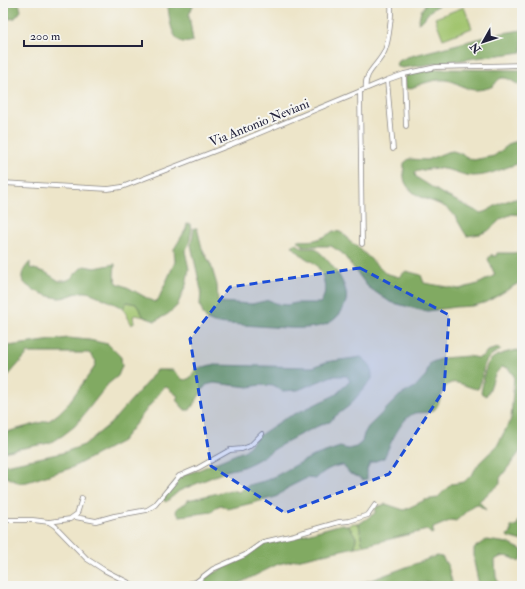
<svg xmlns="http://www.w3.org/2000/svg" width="525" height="589" viewBox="0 0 525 589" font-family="'IM FELL Double Pica',serif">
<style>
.green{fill:#a2c56f;stroke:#627455}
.forest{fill:#81aa62;stroke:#52664e}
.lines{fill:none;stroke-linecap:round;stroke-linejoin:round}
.street-casing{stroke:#888482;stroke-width:5.5}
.street{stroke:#fff;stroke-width:4}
.marked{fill:#1d4ed8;fill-opacity:0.2;stroke:#1d4ed8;stroke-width:3;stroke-dasharray:8 5;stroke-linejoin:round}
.labels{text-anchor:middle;stroke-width:4;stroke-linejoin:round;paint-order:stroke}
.street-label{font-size:13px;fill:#22223b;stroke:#f6f6f2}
</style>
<rect width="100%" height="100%" fill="#f6f6f2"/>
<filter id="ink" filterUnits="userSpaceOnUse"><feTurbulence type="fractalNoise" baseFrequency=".025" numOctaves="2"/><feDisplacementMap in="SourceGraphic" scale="8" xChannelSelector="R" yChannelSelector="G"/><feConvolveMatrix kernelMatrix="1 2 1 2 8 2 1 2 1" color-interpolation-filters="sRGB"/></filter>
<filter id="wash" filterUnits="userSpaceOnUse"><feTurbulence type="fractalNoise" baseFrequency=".012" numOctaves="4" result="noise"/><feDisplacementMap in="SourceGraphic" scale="16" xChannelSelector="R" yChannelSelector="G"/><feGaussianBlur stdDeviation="0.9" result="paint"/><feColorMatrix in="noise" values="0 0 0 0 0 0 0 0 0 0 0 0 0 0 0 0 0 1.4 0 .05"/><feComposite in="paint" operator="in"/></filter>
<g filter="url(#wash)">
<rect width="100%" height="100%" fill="#ede5c9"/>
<path class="green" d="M 464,7 L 472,28 L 443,39 L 435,18 Z
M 126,302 L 136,304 L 144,317 L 136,315 L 133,316 L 134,323 L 132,325 L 123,308 Z
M 353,523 L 359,524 L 362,543 L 366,545 L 355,547 L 356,537 L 349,526 Z"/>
<path class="forest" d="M 3,3 L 19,3 L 21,11 L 15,18 L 10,19 L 3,15 Z
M 171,3 L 194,3 L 189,15 L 193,41 C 172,49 170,22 168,7 Z
M 426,3 L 442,3 L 430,11 L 423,20 L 418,23 L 421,11 Z
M 522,30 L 522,52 L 402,68 L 396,66 L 397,62 L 407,57 L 497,34 Z
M 436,69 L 522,70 L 522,85 C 515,85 510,77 502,78 C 497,79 496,84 493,86 C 488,89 480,90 474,90 C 466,89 459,84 451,81 C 437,77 421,84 409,89 L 406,88 L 405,77 L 408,74 Z
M 522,140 L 522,163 C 506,166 491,176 474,176 C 463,176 454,170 443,169 C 435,167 424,170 415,172 L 416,177 L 441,193 L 480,213 C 487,212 491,208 497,205 C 505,201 513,199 522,198 L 522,215 L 512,214 L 501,219 L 488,231 L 480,234 L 467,236 C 460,227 456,214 447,208 C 432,199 413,199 405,182 C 403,177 404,169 404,163 L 409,159 L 427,160 L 447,152 L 453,151 L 459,153 L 473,160 L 494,156 L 511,143 Z
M 189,223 L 192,228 L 189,244 L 185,251 L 189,269 L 186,285 L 177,306 L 168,314 L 155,321 L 144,317 L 136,304 L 127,302 L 123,308 C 114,304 94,293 86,292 C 77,291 68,298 59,298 C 49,297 24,289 22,278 C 21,273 26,266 30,262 L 30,268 L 45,272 L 59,281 L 65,281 L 70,279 L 80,269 L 84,266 L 95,268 L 115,264 L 114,276 L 117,283 L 129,288 L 154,302 L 158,300 L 175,262 L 174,249 L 186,229 L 187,224 Z
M 194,228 L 197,228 L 202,248 L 211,265 L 217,285 L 218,302 L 252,304 L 269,300 L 277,304 L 287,305 L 296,303 L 320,303 C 329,293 324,273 315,264 C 312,261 308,260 304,257 C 300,254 296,250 292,246 L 295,243 L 303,248 L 315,248 C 328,259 350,284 346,301 C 343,313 335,321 324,325 C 307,330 289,328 272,327 C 253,326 233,324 214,323 L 207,320 L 203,314 L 200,305 L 201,290 L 191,245 Z
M 333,231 L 340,232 L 345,235 L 349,241 L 359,248 L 385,273 L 399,277 L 406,271 L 421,275 L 424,283 L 459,289 L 478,284 L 495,275 L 488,259 L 492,254 L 492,256 L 496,256 L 497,253 L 513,253 L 522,252 L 522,281 L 487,302 L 473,306 L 455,307 L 428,311 L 420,310 L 390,302 L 368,287 L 342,253 L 331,246 L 304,246 L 297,240 C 311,242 322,240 333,231 Z
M 68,338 L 89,340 L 108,344 L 121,357 L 122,366 L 118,376 L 108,384 L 75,426 L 62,436 L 49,443 L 3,452 L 3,433 L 50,420 L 58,414 L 67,405 L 94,368 L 96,361 L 89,353 L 28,353 L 8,376 L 3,376 L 3,345 L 8,346 Z
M 499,348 L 501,350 C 477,360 487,372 478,389 C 470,389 460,381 451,383 C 440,387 442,401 435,409 C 430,414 421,412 415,413 C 401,417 389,447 384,458 L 370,463 L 367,469 L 367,479 L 363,480 L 359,477 L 350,474 L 343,465 C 332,466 323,471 316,479 L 307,478 L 289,487 L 276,497 L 228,509 L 221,505 L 216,507 L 212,512 L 180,516 L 176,513 L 177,508 L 186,503 L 188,500 L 231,490 L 239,492 L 249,485 L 268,480 L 311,457 L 340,447 L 348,449 L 356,447 L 362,442 L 364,434 L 368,427 L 399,396 L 415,387 L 426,375 L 430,363 L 443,358 L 468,356 L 478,358 L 483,356 L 487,351 Z
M 517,350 L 522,353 L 522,449 L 500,478 L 500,484 L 479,501 L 486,510 L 477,504 L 472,506 L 456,521 L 452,520 L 433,528 L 433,533 L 431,534 L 427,530 L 366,545 L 362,543 L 359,524 L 375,513 L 376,507 L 386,504 L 404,510 L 425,500 L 437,498 L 451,484 L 464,482 L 472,474 L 480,462 L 497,446 L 511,419 L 514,376 L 508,368 L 502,367 C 491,375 494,385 486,396 L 481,393 C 487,362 483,357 517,350 Z
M 361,357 C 372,365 372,367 372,379 L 349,406 L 333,418 L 330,422 L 325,423 C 312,429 300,434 288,441 C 269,451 252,468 229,470 L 179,491 L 166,502 L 162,499 L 177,479 L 185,474 L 196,471 L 246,450 L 257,437 L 284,419 L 335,395 L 350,381 L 347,376 L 332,376 L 298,390 L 282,391 L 275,386 L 260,385 L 249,387 L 214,383 L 206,385 L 190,410 L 185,410 L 176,400 L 178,396 L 165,386 L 122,441 L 71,468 L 27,482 L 19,483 L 3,475 L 3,465 L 10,464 L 62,453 L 84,445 L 110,424 L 149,380 L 156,370 L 173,370 L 182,379 L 185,380 L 190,378 L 196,369 L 211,365 L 313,367 L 326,362 Z
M 522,513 L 522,541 L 508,537 L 507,535 L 511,533 L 511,527 L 517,525 Z
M 342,524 L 349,526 L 356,537 L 355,547 L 278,564 L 234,586 L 194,586 L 210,575 L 243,558 L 265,543 L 278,542 Z
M 486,540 L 508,543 L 522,550 L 522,559 L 519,562 C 511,556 503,554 495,560 L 496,577 L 500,586 L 479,585 L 474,562 L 474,548 Z
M 436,556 L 442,557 L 448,566 L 453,586 L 440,586 L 437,582 C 429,581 422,584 414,582 L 411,586 L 351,586 L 374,579 Z"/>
</g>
<g filter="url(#ink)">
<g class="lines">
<defs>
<path id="street" d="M 404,74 L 406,126
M 387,80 L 393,149
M 366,89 C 363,72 380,64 385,50 C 389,40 392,14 391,3
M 360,91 L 362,244
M 3,183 L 108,189 L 122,187 L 233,144 L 387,80 L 404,74 L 436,67 L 522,65
M 75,517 L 96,521 L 114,516 L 147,510 L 155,505 L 179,476 L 198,468 L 230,450 L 242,449 L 250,446 L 262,434
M 3,520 L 33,520 L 49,522 L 70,519 L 77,514 L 82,498
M 49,522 L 55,526 L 87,559 L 104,570 L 135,586
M 179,586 L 196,582 L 213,569 L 245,555 L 263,542 L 294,535 L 339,522 L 349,521 L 368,515 L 375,505"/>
</defs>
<use href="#street" class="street-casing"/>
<use href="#street" class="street"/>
</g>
</g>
<path class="marked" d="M 360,268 L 449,315 L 444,390 L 389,474 L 285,513 L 211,466 L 190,339 L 230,287 Z"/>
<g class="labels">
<g class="street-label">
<text transform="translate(259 122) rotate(-22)" y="5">Via Antonio Neviani</text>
</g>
</g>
<rect width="525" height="589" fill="none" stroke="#f6f6f2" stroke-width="16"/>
<g transform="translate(483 42) rotate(231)" stroke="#f6f6f2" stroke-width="3" paint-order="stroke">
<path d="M0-3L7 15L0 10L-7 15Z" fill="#22223b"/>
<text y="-6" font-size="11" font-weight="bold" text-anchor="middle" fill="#22223b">N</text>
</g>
<path d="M24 40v6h118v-6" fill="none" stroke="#22223b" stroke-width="2"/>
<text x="30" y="40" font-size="12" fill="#22223b" stroke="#f6f6f2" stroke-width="3" paint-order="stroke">200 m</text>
</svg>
